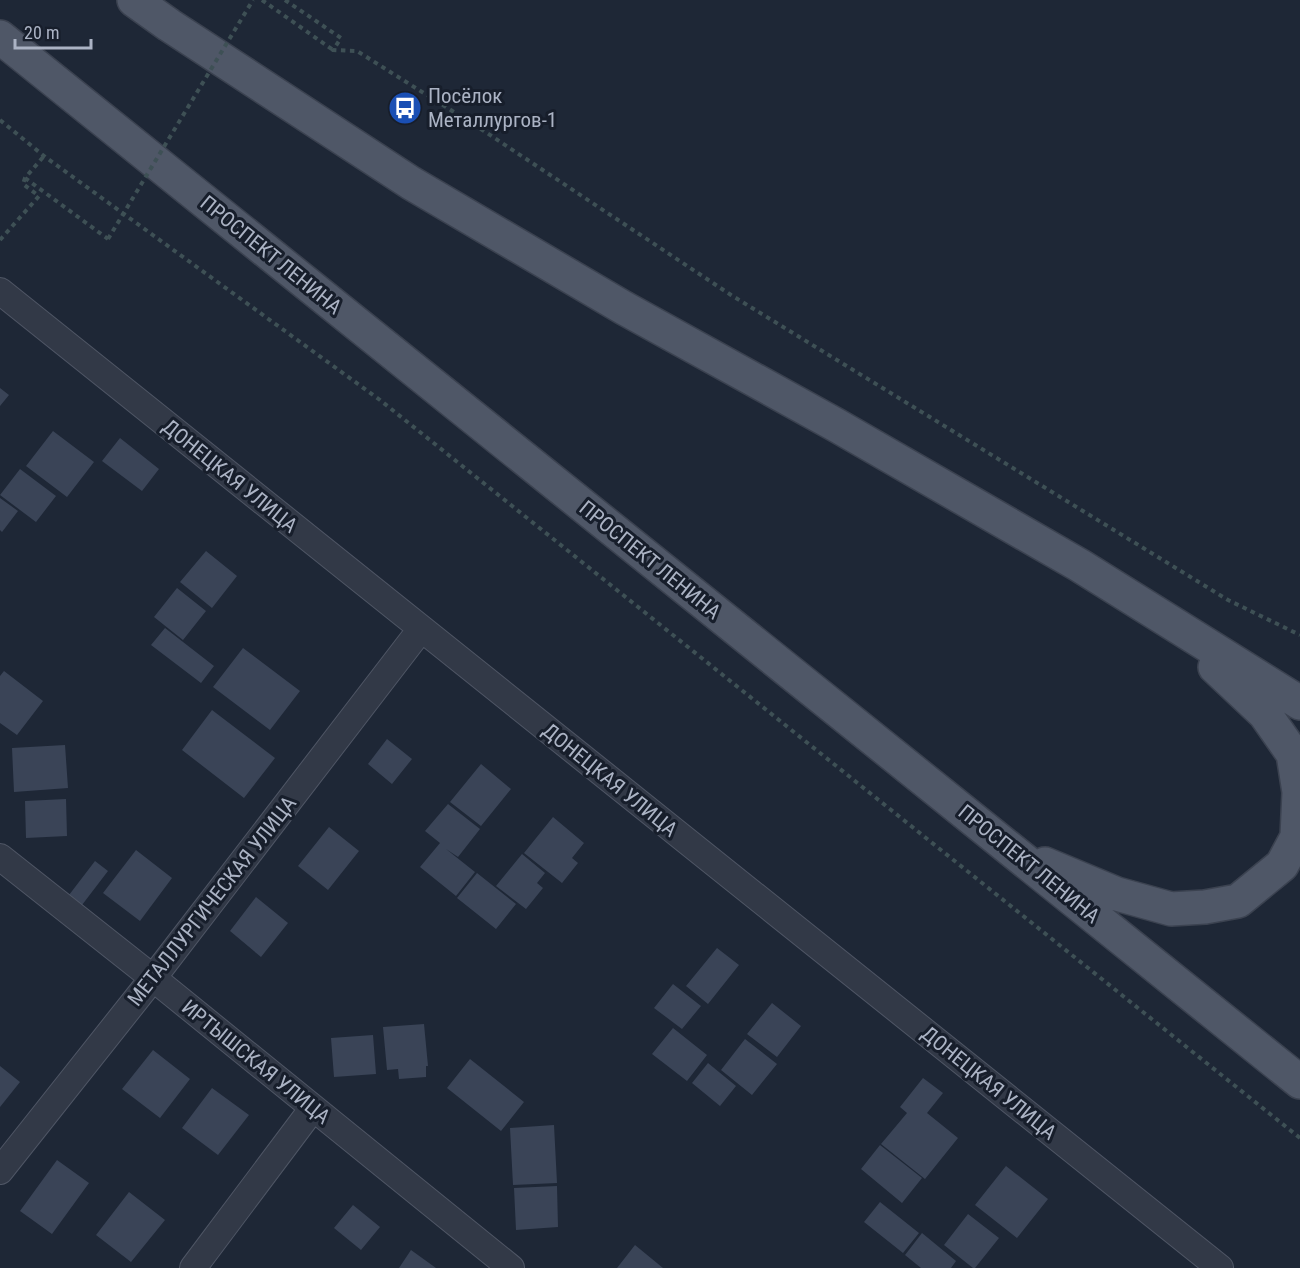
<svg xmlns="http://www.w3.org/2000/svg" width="1300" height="1268" viewBox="0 0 1300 1268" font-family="'Roboto Condensed',sans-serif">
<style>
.building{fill:#3a4457}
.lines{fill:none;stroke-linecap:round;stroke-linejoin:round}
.minor-casing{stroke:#4f5665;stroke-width:28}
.primary-casing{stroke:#3b4250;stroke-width:36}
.path{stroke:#3e5055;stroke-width:4;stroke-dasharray:4.5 4.5;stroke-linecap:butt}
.minor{stroke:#323947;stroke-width:26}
.primary{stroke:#4f5767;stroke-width:33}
.path-bridge{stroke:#3e5055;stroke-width:4;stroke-dasharray:4.5 4.5;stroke-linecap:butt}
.labels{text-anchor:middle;stroke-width:6;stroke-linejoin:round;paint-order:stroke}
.poi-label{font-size:21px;fill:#abb3c4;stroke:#171e2b;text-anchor:start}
.street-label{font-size:21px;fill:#abb3c4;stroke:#171e2b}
</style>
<rect width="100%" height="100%" fill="#1e2736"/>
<path class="building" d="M 0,388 L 9,395 L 0,406 Z
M 53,431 L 94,462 L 67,497 L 26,466 Z
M 120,438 L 159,469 L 142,491 L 102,461 Z
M 20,469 L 56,496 L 36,522 L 0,495 Z
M 0,498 L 18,511 L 2,532 L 0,530 Z
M 206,551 L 237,576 L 212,608 L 180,582 Z
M 177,588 L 206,611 L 183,640 L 154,617 Z
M 165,628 L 214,666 L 201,683 L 151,645 Z
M 243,648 L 300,691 L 270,730 L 213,687 Z
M 4,671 L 43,701 L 17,735 L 0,723 L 0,676 Z
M 212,710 L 275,758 L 244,798 L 182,750 Z
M 387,739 L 412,759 L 392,784 L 368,764 Z
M 65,745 L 68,788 L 14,792 L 12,748 Z
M 481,764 L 511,789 L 481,826 L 450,802 Z
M 66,799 L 67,836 L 26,838 L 25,801 Z
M 448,804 L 480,829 L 458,857 L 446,849 L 475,872 L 456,896 L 420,867 L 440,843 L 425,831 Z
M 553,817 L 584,843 L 572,858 L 578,863 L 562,883 L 524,853 Z
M 329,827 L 359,851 L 328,890 L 298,866 Z
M 136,850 L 172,878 L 140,921 L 103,893 Z
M 522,854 L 545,873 L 537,883 L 543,888 L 526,909 L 496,886 Z
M 95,861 L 108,871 L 82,905 L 69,895 Z
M 477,873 L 516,904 L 496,929 L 457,898 Z
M 256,897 L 288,923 L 261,957 L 230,931 Z
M 717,948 L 739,965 L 708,1004 L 686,986 Z
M 673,984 L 701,1006 L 682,1029 L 654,1008 Z
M 772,1003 L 801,1026 L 777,1057 L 747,1034 Z
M 424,1024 L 428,1066 L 426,1066 L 426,1077 L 399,1079 L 398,1069 L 387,1070 L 383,1027 Z
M 673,1028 L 707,1055 L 687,1081 L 652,1054 Z
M 373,1035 L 376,1074 L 334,1077 L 331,1038 Z
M 745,1039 L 777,1064 L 752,1095 L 721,1070 Z
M 153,1050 L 190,1079 L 160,1118 L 122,1089 Z
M 470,1059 L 524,1102 L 501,1131 L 447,1088 Z
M 708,1063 L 736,1086 L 720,1106 L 692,1083 Z
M 0,1066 L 20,1082 L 0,1107 Z
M 923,1078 L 943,1093 L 927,1113 L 958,1138 L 925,1179 L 881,1144 L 907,1113 L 900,1107 Z
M 212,1088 L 249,1115 L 218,1155 L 182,1128 Z
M 554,1125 L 557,1183 L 513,1185 L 510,1128 Z
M 880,1145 L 922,1178 L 902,1203 L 861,1169 Z
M 57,1160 L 89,1183 L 52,1234 L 20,1211 Z
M 1006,1166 L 1048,1199 L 1017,1238 L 975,1205 Z
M 557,1186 L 558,1227 L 516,1230 L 514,1188 Z
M 129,1192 L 165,1220 L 131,1262 L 96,1235 Z
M 880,1202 L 919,1233 L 903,1253 L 864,1222 Z
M 353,1205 L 380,1227 L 361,1250 L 334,1228 Z
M 968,1214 L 999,1238 L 975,1268 L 973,1268 L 944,1245 Z
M 922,1233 L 956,1261 L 951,1268 L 921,1268 L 905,1255 Z
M 635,1245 L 663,1268 L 617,1268 Z
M 411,1250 L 436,1268 L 399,1268 Z"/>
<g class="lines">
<defs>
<path id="minor" d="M 0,291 L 1220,1268
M 0,857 L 153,978 L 511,1268
M 0,1171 L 153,978 L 421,629
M 193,1268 L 313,1108"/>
<path id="primary" d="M 134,0 L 169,25 L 411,183 L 624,308 L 836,425 L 1079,565 L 1300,703
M 0,37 L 1300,1082
M 1045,864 L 1117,894 L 1171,909 L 1205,907 L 1238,901 L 1282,865 L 1297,837 L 1299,792 L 1293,754 L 1265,714 L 1215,667"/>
</defs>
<use href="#minor" class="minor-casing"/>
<use href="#primary" class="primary-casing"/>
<path class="path" d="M 262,0 L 333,50
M 285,0 L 341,38 L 333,50 L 357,51 L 484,131 L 731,295 L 1228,600 L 1300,635
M 0,120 L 44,156 L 380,400 L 1300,1138
M 25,178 L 108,239
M 0,240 L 39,196 L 23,184 L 25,178 L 44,156"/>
<use href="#minor" class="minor"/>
<use href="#primary" class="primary"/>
<path class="path-bridge" d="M 108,239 L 253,0"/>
</g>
<defs>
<symbol id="bus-disc" viewBox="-11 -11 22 22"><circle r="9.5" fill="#1a4fb4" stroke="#171e2b"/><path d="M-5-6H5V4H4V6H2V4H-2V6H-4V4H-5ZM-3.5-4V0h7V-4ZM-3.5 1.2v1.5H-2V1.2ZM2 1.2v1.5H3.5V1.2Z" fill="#fff"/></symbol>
</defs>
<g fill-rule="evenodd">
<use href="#bus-disc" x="386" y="89" width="38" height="38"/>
</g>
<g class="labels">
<g class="poi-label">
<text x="428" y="103">Посёлок<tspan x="428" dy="24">Металлургов-1</tspan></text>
</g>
<g class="street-label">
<text transform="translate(271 255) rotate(39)" y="7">ПРОСПЕКТ ЛЕНИНА</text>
<text transform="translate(230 476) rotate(39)" y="7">ДОНЕЦКАЯ УЛИЦА</text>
<text transform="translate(650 560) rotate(39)" y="7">ПРОСПЕКТ ЛЕНИНА</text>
<text transform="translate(610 780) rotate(39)" y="7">ДОНЕЦКАЯ УЛИЦА</text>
<text transform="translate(1029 864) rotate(39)" y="7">ПРОСПЕКТ ЛЕНИНА</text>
<text transform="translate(212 901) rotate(-52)" y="7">МЕТАЛЛУРГИЧЕСКАЯ УЛИЦА</text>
<text transform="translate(256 1062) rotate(39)" y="7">ИРТЫШСКАЯ УЛИЦА</text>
<text transform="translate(989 1083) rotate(39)" y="7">ДОНЕЦКАЯ УЛИЦА</text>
</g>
</g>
<path d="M15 39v9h76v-9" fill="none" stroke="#abb3c4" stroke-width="3"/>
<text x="24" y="39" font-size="18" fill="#abb3c4" stroke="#171e2b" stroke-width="4.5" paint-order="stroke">20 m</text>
</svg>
